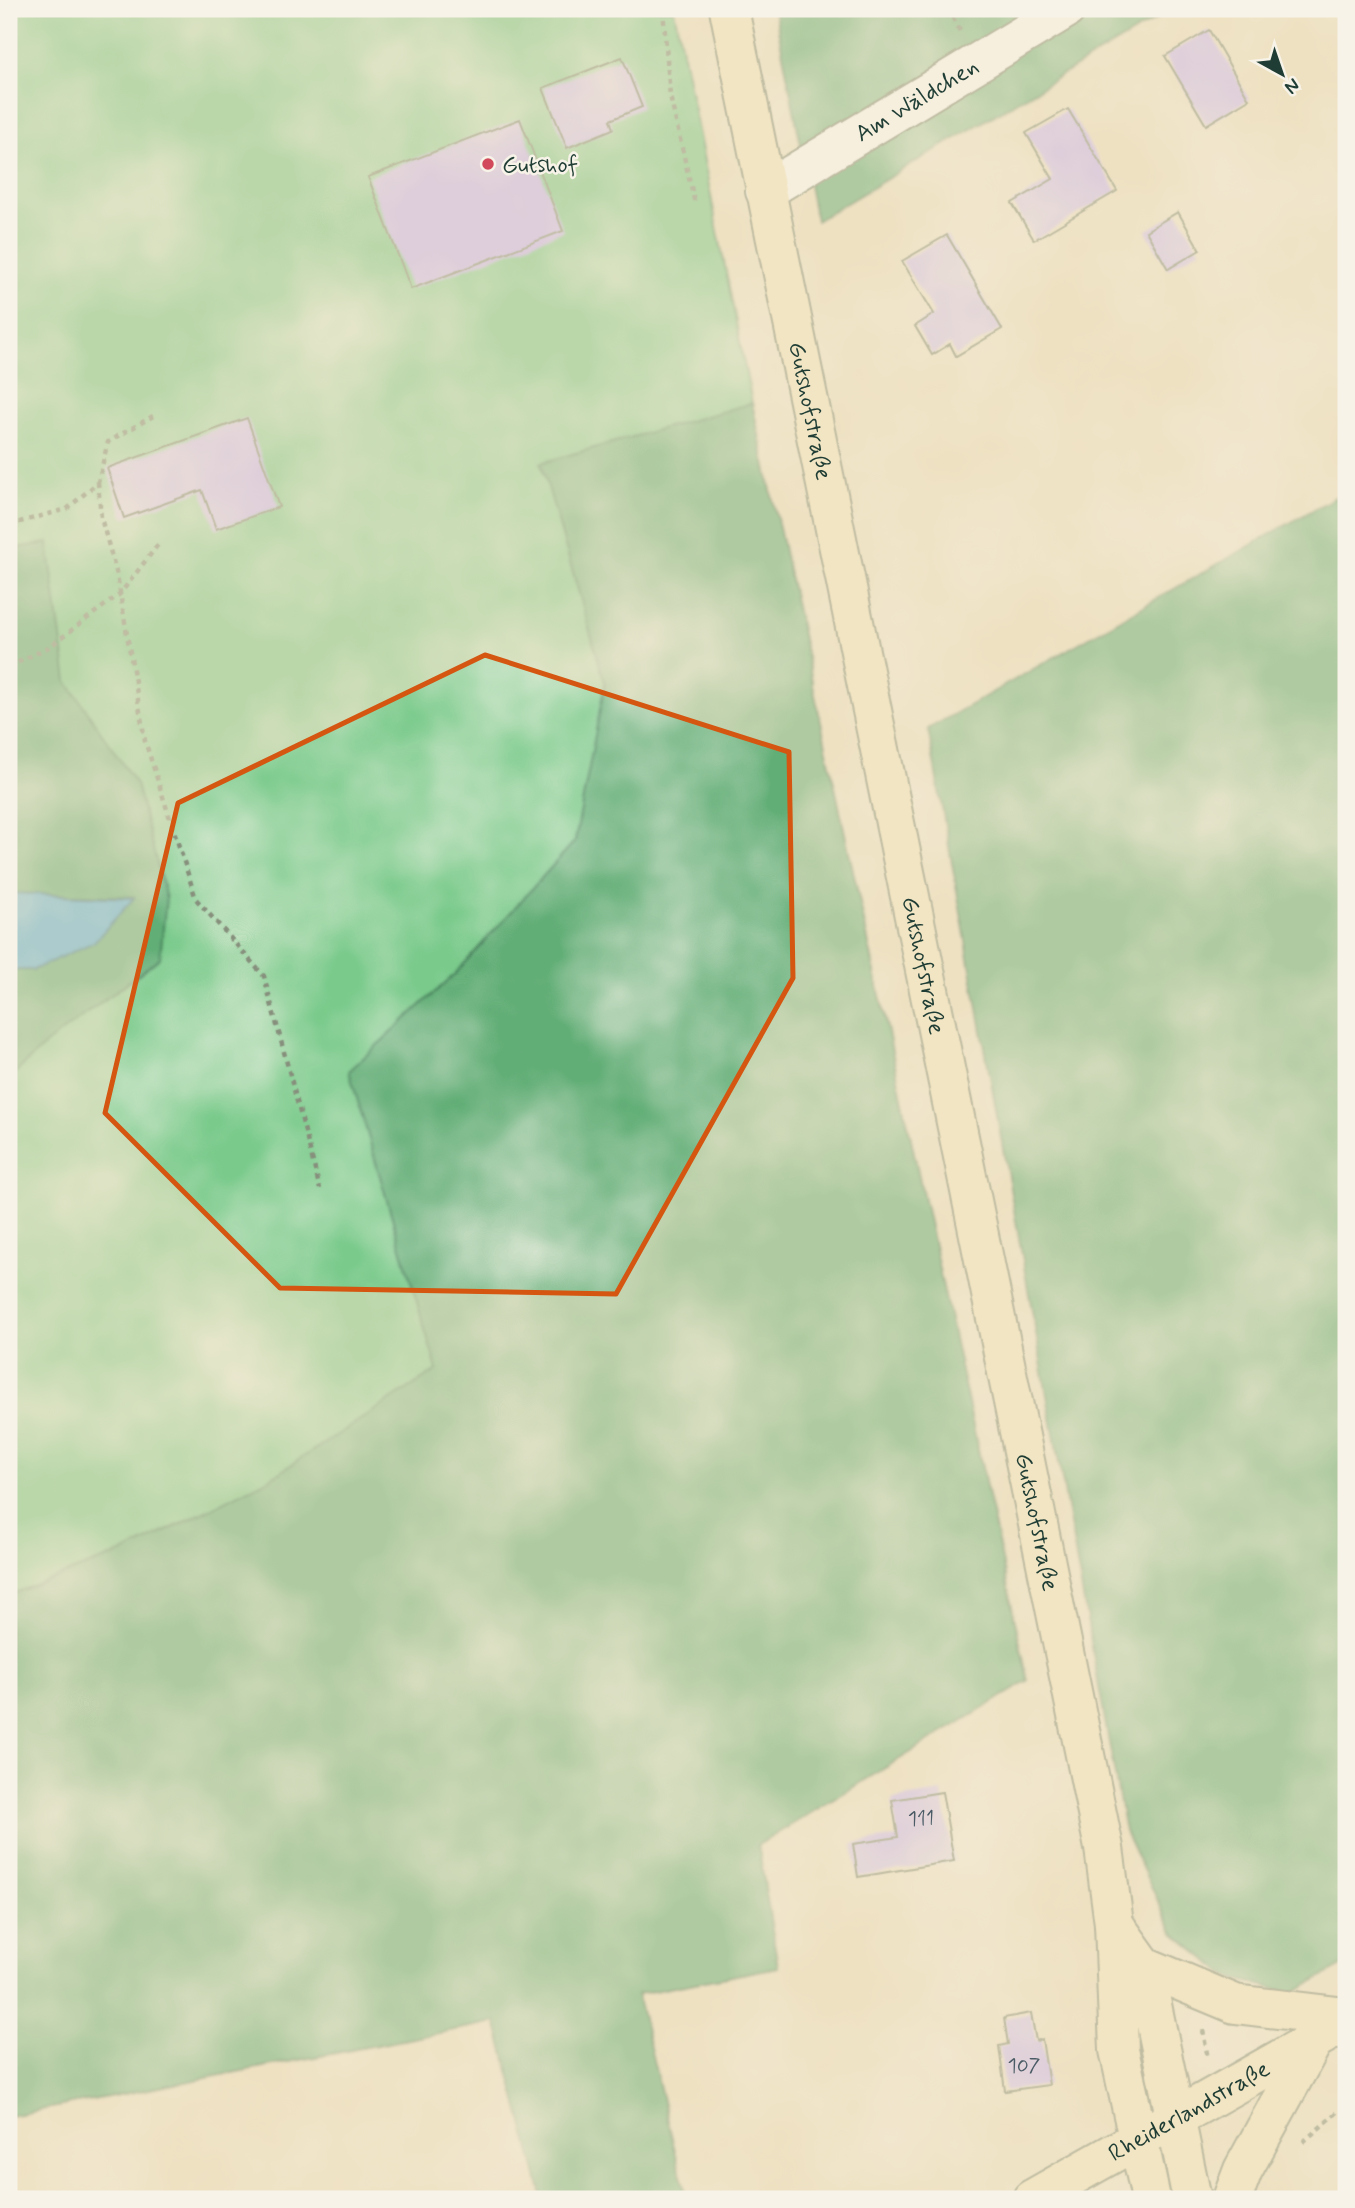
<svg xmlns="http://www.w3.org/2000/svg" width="1355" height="2208" viewBox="0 0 1355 2208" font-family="Mynerve,sans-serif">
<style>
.green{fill:#79ca8b;stroke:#4c8460;stroke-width:2}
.forest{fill:#62ae77;stroke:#407656;stroke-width:2}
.water{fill:#5ab0d7;stroke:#3c7686;stroke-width:2}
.building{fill:#c9b5f8}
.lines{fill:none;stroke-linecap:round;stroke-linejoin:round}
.street-casing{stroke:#868f7b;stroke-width:42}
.secondary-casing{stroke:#868f7b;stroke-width:42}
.path{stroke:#868f7b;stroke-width:4.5;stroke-dasharray:5 5;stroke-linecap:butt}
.street{stroke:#fff;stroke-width:38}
.secondary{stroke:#f7e9c3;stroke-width:38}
.marked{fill:none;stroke:#d45610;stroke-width:5;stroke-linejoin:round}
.poi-dot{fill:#d1495b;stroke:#f7f3e8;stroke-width:2.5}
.labels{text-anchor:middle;stroke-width:5;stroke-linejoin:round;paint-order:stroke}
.number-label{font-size:21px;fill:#4a5b65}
.street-label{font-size:24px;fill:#1f3d34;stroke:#f7f3e8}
.poi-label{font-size:24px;fill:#1f3d34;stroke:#f7f3e8;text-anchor:start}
</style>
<rect width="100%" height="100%" fill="#f7f3e8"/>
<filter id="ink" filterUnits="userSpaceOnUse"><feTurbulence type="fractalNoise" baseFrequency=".0143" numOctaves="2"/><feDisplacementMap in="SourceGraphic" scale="14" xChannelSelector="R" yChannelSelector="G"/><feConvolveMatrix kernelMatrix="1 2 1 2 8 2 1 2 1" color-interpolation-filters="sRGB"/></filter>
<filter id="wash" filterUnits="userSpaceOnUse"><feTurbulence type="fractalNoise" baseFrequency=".00686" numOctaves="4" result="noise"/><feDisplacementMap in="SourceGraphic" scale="28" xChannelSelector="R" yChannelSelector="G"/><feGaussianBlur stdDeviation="1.57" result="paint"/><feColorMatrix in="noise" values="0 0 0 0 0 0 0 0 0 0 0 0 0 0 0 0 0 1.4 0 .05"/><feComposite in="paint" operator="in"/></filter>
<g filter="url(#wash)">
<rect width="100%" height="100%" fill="#eee1c2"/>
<path class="green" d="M 9,9 L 674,9 L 752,403 L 1028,1681 L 758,1845 L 778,1967 L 9,2116 Z"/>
<path class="forest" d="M 774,9 L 1173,9 L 816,221 Z
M 752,403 L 1028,1681 L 758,1845 L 778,1967 L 637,1994 L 687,2199 L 543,2199 L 496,2022 L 9,2116 L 9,1595 L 127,1551 L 269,1479 L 437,1370 L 349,1071 L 455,974 L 575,841 L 605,683 L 541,463 Z
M 1346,491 L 1346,1964 L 1292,1993 L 1228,1977 L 1173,1932 L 1125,1832 L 928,729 Z
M 48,543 L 67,681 L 136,784 L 166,898 L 160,958 L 47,1043 L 9,1079 L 9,970 L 33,970 L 133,897 L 9,893 L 9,549 Z"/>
<path class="water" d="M 9,893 L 134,898 L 94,942 L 33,970 L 9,970 Z"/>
<g id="blocks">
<path class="building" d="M 1209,30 L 1249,99 L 1206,125 L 1165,56 Z
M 622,57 L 642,107 L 610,120 L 613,129 L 567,148 L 543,88 Z
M 1068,109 L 1117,191 L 1034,240 L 1012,203 L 1053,179 L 1026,133 Z
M 520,119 L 563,231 L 411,289 L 368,177 Z
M 1178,212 L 1200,250 L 1168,269 L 1146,231 Z
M 947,235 L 1002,329 L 956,356 L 950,344 L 932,355 L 915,326 L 934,314 L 902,261 Z
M 247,418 L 279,507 L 216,529 L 202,490 L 124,518 L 107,468 Z
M 942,1792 L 954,1861 L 858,1877 L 853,1844 L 898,1837 L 892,1800 Z
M 1031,2013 L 1036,2041 L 1042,2039 L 1049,2085 L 1005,2091 L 999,2046 L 1008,2044 L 1004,2018 Z"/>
</g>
</g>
<g filter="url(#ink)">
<use href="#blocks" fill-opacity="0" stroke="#868f7b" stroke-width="2"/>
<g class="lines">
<defs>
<g id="street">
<path id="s1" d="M 765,191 L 1066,9"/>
</g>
<g id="secondary">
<path id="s2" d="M 729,9 L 1104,1848 L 1114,1924 L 1119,2050 L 1151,2199"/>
<path d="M 1114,1924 L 1144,1966 L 1192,2199"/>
<path d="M 1144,1966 L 1235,2004 L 1346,2017"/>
<path id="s3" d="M 1032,2199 L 1346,2022"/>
<path d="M 1232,2199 L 1243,2170 L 1314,2040"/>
</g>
</defs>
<use href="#street" class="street-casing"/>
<use href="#secondary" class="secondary-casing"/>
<path class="path" d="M 663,9 L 670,96 L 695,204
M 948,9 L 960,31
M 98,482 L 101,518 L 117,575 L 145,741 L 196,899 L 264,976 L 320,1189
M 9,525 L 67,509 L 98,482 L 108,442 L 153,416
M 9,667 L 49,647 L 120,594 L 160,542
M 1203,2030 L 1208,2059
M 1303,2142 L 1346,2105"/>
<use href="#street" class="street"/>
<use href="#secondary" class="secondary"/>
</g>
</g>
<path d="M0 0H1355V2208H0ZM 485,655 L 789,752 L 793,978 L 616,1294 L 280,1288 L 105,1113 L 178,803 Z" fill="#eee1c2" fill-opacity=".55" fill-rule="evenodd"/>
<path class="marked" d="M 485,655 L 789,752 L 793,978 L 616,1294 L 280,1288 L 105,1113 L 178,803 Z"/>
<circle class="poi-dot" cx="488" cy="164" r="7"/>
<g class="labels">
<g class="number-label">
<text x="921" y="1825">111</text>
<text x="1024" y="2072">107</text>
</g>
<g class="street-label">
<text dy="8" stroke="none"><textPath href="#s1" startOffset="177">Am Wäldchen</textPath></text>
<text dy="8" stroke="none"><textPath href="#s2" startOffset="410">Gutshofstraße</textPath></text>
<text dy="8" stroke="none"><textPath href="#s2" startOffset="976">Gutshofstraße</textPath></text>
<text dy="8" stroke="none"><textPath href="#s2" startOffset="1544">Gutshofstraße</textPath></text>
<text dy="8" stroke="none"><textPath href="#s3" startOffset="180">Rheiderlandstraße</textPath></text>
</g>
<g class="poi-label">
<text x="502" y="172">Gutshof</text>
</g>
</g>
<rect width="1355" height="2208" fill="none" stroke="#f7f3e8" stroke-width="35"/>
<g transform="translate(1282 74) rotate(140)" stroke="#f7f3e8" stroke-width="5" paint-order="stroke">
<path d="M0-5L12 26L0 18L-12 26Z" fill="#1f3d34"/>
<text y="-10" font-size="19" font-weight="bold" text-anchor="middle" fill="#1f3d34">N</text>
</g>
</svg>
